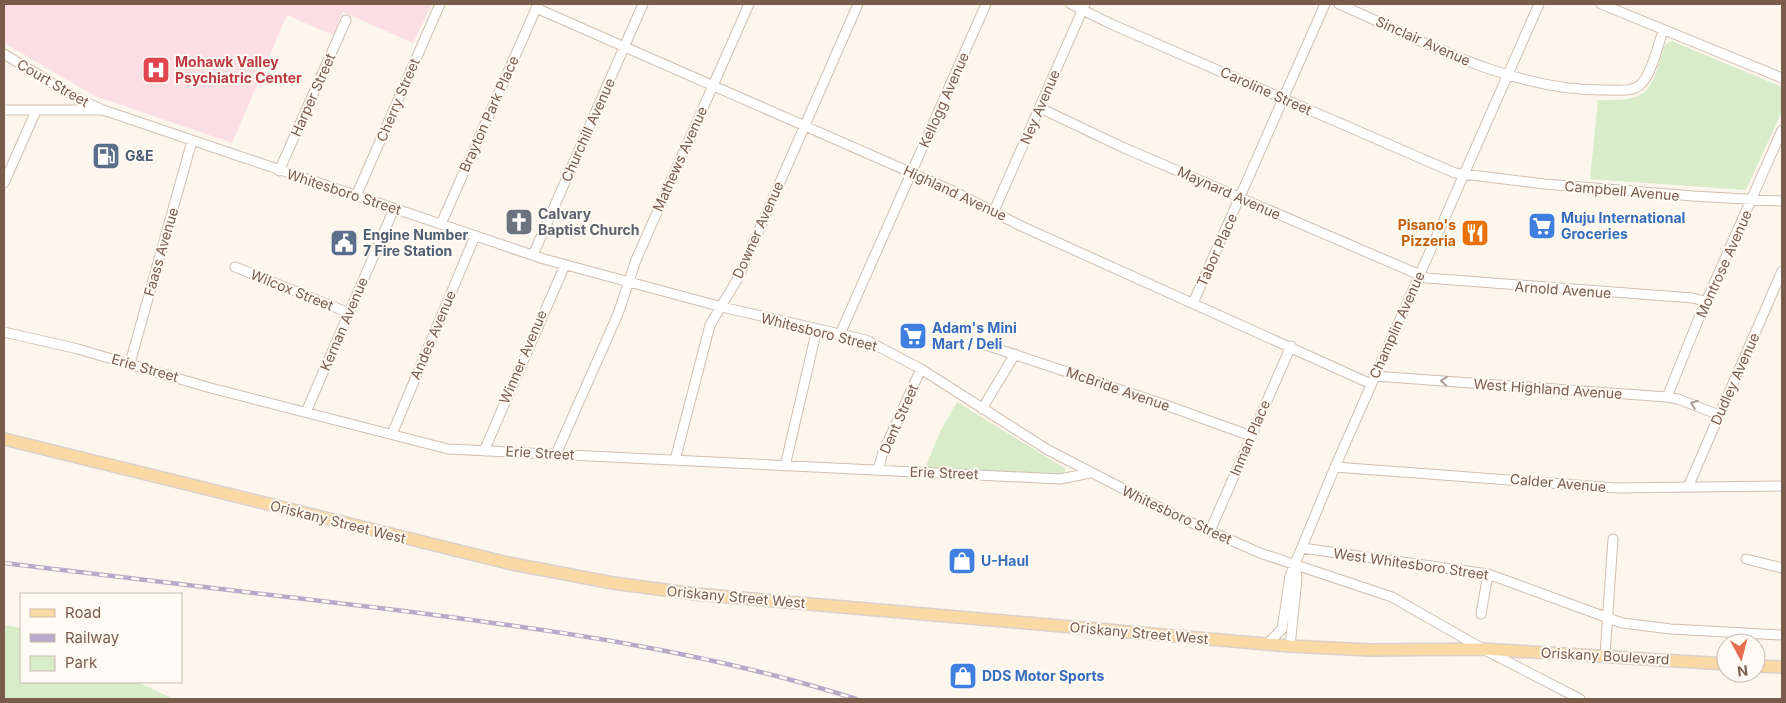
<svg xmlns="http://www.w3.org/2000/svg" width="1786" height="703" viewBox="0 0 1786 703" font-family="Inter,sans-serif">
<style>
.medical{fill:#fbdfe3}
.green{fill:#d8ecc9}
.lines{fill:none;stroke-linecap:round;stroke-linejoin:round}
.minor-casing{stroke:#d1beb0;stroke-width:11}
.major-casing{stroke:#dad1cd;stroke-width:14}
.minor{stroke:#fff;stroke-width:9}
.major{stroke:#fbd9a5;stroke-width:11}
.rail-casing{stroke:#b9a8c9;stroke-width:4.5}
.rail{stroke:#fffaf3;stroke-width:2.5;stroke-dasharray:8;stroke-linecap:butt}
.oneway{stroke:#af9d94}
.labels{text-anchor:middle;stroke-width:4;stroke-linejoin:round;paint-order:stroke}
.street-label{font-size:14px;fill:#7a5c4d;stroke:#fffaf3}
.health-label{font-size:14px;font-weight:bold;fill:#be3a42;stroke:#fffaf3;text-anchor:start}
.service-label{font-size:14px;font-weight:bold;fill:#4e5e75;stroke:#fffaf3;text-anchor:start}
.worship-label{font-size:14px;font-weight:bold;fill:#5b616d;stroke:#fffaf3;text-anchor:start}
.shop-label{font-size:14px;font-weight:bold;fill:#366cbe;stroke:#fffaf3;text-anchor:start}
.food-label{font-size:14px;font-weight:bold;fill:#c56008;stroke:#fffaf3;text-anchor:end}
</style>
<rect width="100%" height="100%" fill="#fdf6ec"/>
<path class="medical" d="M 4,4 L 432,4 L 413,43 L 343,12 L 333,35 L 287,15 L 232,143 L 95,96 L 4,43 Z"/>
<path class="green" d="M 1672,41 L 1782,87 L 1782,111 L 1746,190 L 1590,179 L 1598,100 C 1652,102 1650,91 1665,44 Z
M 957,402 L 1066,469 L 1062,475 L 925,468 L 941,430 Z
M 4,625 L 21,628 L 21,682 L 137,682 L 174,699 L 4,699 Z"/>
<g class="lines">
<defs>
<path id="minor" d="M 1071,4 L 1111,24 L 1455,173 L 1545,184 L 1693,196 L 1782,201
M 1339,4 C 1423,41 1513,92 1607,90 C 1618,90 1632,92 1640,85 C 1651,76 1659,43 1663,30
M 1601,4 L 1782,78
M 536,8 L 953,191 L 1021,226 L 1371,384
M 4,54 L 80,100 L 99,108
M 1040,108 L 1122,147 L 1427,278 L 1693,298 L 1707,302
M 4,110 L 103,110 L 544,259 L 722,307 L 866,340 L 921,369 L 1048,450 L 1174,515 L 1260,553 L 1392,597 L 1483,649 L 1580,699
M 279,171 L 346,20
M 4,183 L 36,111
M 356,196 L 440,4
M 994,211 L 1085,4
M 441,224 L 538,4
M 533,255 L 643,4
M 235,267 L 349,313
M 1193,303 L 1325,4
M 4,332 L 78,349 L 207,387 L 448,449 L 1060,479 L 1090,473
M 840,334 L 986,4
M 983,344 L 1160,403 L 1251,436
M 130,363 L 192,141
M 1374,376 L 1667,397 L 1678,399 L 1719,415
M 1667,397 L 1701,313 L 1782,130
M 982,409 L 1015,354
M 306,412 L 394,209
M 392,434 L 475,236
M 484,451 L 565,265
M 556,454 L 618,314 L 636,260 L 749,4
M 675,460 L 710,325 L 738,278 L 858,4
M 785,466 L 817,329
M 1335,467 L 1616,488 L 1782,486
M 878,470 L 883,452 L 921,369
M 1688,487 L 1782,271
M 1210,531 L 1291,346
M 1302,548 L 1488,574 L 1622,623 L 1671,629 L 1782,635
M 1746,559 L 1782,568
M 1481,614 L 1488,574
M 1267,644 L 1282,629 L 1290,576 L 1335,467 L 1539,4
M 1290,646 L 1297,578 L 1295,565
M 1605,655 L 1613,539"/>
<path id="major" d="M 4,439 L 508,563 L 613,583 L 695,594 L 1290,646 L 1370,650 L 1483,649 L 1726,664
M 1756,666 L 1782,667"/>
</defs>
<use href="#minor" class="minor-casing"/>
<use href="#major" class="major-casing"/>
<use href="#minor" class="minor"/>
<use href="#major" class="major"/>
<defs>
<path id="rail" d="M 4,563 C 135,579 265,594 396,610 C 552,630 706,651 856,699"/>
</defs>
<use href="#rail" class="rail-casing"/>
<use href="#rail" class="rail"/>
</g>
<defs><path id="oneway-chevron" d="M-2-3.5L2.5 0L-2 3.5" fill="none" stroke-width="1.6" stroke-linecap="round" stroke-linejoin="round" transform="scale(1.25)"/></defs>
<g class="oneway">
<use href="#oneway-chevron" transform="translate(1444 381) rotate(-175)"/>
<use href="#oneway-chevron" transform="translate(1694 404) rotate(-160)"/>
</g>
<defs>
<symbol id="hospital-square" viewBox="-11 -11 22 22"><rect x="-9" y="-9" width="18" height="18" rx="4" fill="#e0444e" stroke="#fffaf3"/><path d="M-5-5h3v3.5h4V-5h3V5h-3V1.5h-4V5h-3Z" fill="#fff"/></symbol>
<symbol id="fuel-square" viewBox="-11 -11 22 22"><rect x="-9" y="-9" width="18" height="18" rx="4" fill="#5c6f8a" stroke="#fffaf3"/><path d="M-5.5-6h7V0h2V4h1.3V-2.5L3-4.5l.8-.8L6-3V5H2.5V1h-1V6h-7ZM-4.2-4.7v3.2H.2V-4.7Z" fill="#fff"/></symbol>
<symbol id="church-square" viewBox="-11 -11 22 22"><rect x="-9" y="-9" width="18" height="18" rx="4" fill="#6b7280" stroke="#fffaf3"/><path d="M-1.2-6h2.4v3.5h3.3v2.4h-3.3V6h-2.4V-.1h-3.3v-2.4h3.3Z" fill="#fff"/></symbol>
<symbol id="supermarket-square" viewBox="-11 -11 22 22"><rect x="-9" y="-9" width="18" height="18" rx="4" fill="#3f7fe0" stroke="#fffaf3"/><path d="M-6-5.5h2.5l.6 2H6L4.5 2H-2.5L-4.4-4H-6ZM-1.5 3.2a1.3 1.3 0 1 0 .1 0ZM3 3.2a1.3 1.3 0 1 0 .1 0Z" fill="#fff"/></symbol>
<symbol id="restaurant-square" viewBox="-11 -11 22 22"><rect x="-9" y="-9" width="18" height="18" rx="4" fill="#e8710a" stroke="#fffaf3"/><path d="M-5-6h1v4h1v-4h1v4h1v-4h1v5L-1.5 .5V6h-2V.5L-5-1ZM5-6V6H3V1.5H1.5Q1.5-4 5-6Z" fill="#fff"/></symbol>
<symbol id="civic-square" viewBox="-11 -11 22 22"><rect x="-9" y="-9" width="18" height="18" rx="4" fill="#5c6f8a" stroke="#fffaf3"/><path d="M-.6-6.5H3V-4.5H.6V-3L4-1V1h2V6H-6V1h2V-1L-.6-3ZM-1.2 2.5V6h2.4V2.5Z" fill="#fff"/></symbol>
<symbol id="shop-square" viewBox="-11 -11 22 22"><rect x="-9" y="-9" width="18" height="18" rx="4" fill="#3f7fe0" stroke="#fffaf3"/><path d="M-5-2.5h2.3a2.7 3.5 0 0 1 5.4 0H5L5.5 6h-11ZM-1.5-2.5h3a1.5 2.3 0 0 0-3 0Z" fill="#fff"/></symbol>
</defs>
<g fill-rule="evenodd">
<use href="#hospital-square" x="140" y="54" width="32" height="32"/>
<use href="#fuel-square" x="90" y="140" width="32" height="32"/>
<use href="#church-square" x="503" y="206" width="32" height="32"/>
<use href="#supermarket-square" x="1526" y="210" width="32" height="32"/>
<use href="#restaurant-square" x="1459" y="217" width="32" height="32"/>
<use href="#civic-square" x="328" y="227" width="32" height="32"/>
<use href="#supermarket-square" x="897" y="320" width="32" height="32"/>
<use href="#shop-square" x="946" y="545" width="32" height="32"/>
<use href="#shop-square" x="947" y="660" width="32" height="32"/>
</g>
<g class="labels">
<g class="street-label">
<text transform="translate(1423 41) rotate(24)" y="5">Sinclair Avenue</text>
<text transform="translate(53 83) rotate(30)" y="5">Court Street</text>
<text transform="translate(1266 91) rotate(24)" y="5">Caroline Street</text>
<text transform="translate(313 95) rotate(-66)" y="5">Harper Street</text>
<text transform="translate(398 100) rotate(-67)" y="5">Cherry Street</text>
<text transform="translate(944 100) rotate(-66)" y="5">Kellogg Avenue</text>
<text transform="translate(1040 107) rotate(-67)" y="5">Ney Avenue</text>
<text transform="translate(489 114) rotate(-66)" y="5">Brayton Park Place</text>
<text transform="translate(588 130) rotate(-66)" y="5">Churchill Avenue</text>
<text transform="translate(680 159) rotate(-66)" y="5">Mathews Avenue</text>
<text transform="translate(1622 191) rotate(5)" y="5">Campbell Avenue</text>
<text transform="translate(344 192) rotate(18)" y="5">Whitesboro Street</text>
<text transform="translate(955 193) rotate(25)" y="5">Highland Avenue</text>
<text transform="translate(1229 193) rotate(24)" y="5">Maynard Avenue</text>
<text transform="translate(758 230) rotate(-66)" y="5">Downer Avenue</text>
<text transform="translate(1217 250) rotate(-66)" y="5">Tabor Place</text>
<text transform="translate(161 252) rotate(-74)" y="5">Faass Avenue</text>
<text transform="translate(1724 264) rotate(-66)" y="5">Montrose Avenue</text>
<text transform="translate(292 290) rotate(22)" y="5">Wilcox Street</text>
<text transform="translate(1563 290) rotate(4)" y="5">Arnold Avenue</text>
<text transform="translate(344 324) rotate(-67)" y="5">Kernan Avenue</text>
<text transform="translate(1397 325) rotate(-66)" y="5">Champlin Avenue</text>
<text transform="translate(819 332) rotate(14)" y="5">Whitesboro Street</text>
<text transform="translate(433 335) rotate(-67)" y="5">Andes Avenue</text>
<text transform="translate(523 357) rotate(-67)" y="5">Winner Avenue</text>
<text transform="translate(145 368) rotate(16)" y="5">Erie Street</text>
<text transform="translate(1735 379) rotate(-66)" y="5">Dudley Avenue</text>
<text transform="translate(1118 389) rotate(19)" y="5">McBride Avenue</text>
<text transform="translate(1548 389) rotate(4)" y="5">West Highland Avenue</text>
<text transform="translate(899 419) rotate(-66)" y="5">Dent Street</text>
<text transform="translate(1250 438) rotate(-67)" y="5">Inman Place</text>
<text transform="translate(540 453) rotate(3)" y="5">Erie Street</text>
<text transform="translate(944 473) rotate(2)" y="5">Erie Street</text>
<text transform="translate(1558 483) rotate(5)" y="5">Calder Avenue</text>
<text transform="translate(1177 515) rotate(25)" y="5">Whitesboro Street</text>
<text transform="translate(338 522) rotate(14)" y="5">Oriskany Street West</text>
<text transform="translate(1411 564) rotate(8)" y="5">West Whitesboro Street</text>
<text transform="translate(736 597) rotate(5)" y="5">Oriskany Street West</text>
<text transform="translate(1139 633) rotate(5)" y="5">Oriskany Street West</text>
<text transform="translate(1605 656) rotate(3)" y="5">Oriskany Boulevard</text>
</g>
<g class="health-label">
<text x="175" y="67">Mohawk Valley<tspan x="175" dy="16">Psychiatric Center</tspan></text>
</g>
<g class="service-label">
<text x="125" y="161">G&amp;E</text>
<text x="363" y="240">Engine Number<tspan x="363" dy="16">7 Fire Station</tspan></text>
</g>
<g class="worship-label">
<text x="538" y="219">Calvary<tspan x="538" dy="16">Baptist Church</tspan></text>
</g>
<g class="shop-label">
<text x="1561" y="223">Muju International<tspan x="1561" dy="16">Groceries</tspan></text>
<text x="932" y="333">Adam's Mini<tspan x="932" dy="16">Mart / Deli</tspan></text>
<text x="981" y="566">U-Haul</text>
<text x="982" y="681">DDS Motor Sports</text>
</g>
<g class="food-label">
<text x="1456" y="230">Pisano's<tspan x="1456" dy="16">Pizzeria</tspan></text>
</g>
</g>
<rect width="1786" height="703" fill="none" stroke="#7a5c4d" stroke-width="10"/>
<rect x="20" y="593" width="162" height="90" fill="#fffaf3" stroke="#cabbb1"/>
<rect x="30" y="609" width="25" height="8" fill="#fbd9a5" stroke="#cabbb1"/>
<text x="65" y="618" font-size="15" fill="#7a5c4d">Road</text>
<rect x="30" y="634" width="25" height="8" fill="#b9a8c9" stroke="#cabbb1"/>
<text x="65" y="643" font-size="15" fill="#7a5c4d">Railway</text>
<rect x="30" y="656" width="25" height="15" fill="#d8ecc9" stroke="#cabbb1"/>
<text x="65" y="668" font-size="15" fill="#7a5c4d">Park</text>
<g transform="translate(1741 658) rotate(173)"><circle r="24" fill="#fffaf3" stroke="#cabbb1"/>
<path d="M0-4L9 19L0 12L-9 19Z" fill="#e76f51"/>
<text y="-8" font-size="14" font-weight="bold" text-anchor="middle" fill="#7a5c4d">N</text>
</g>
</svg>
